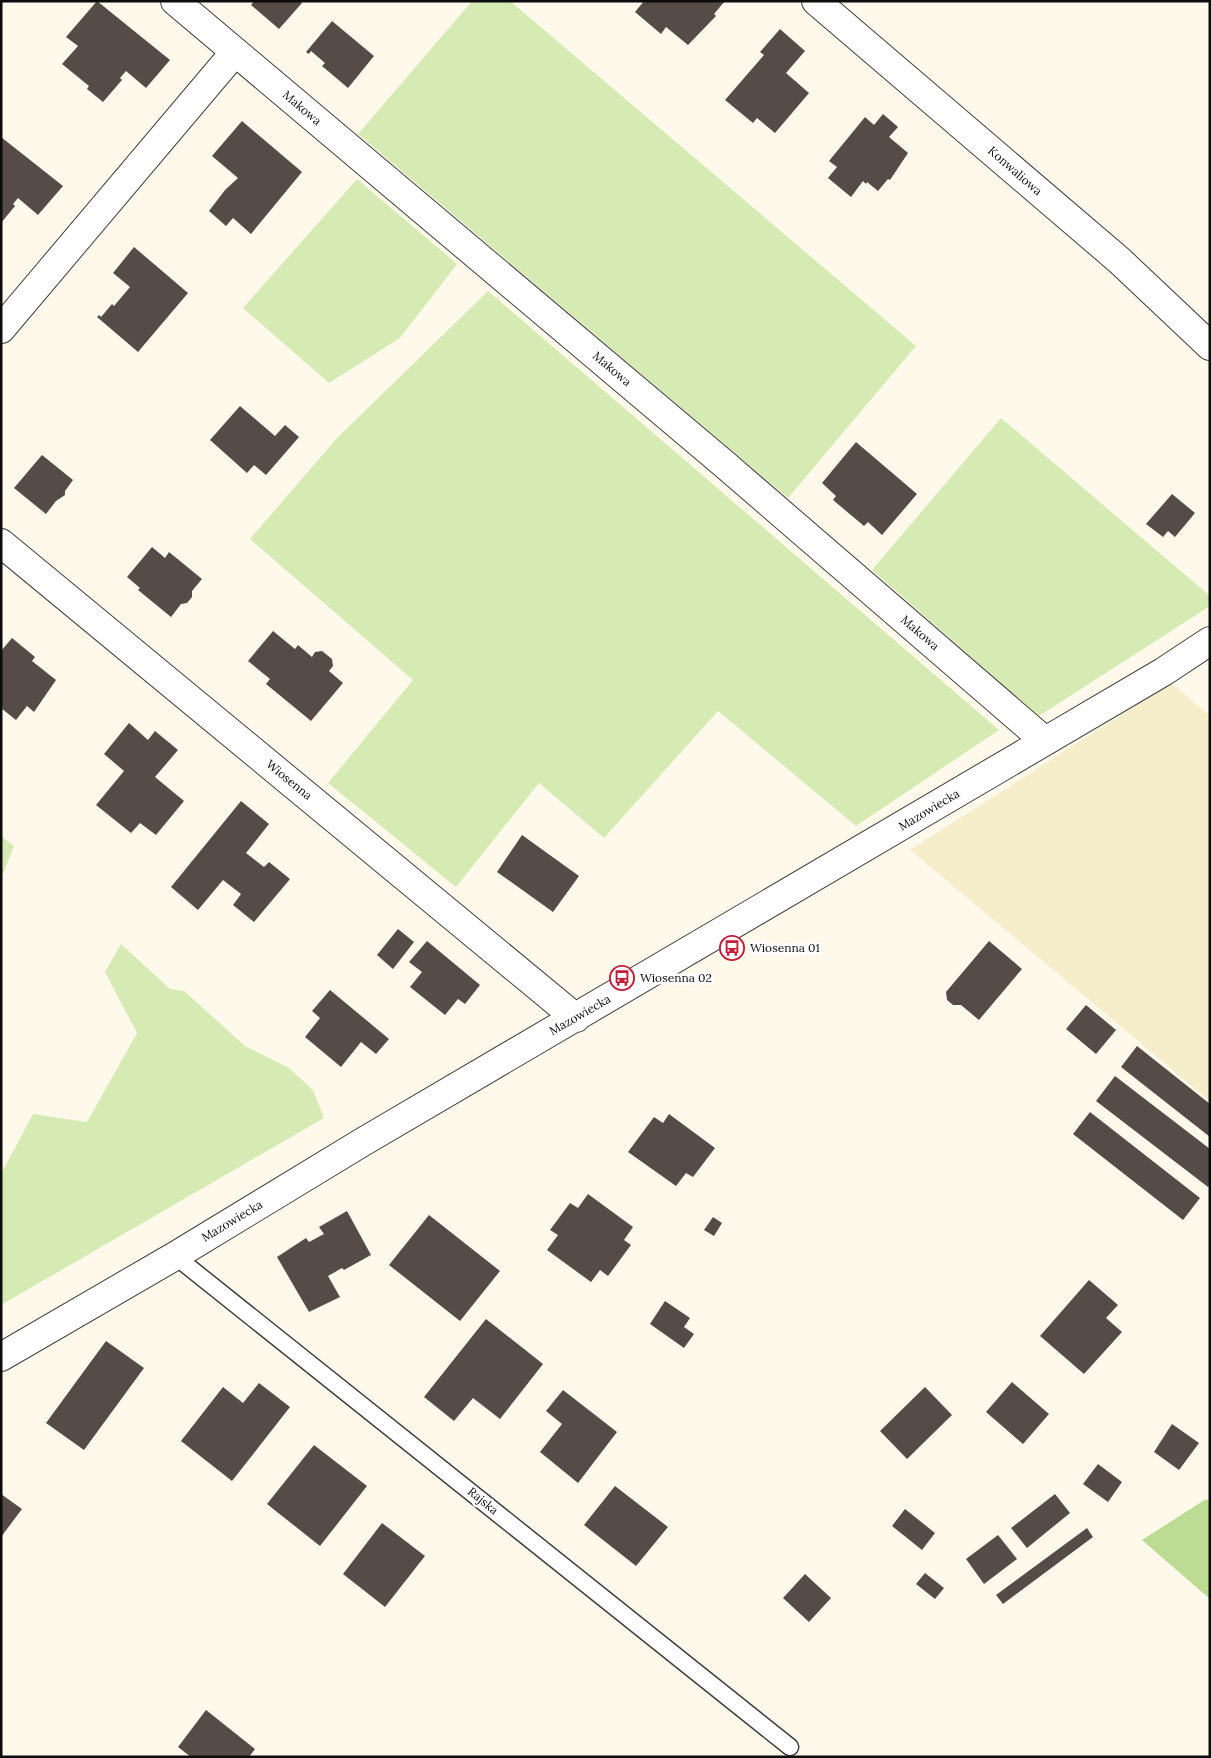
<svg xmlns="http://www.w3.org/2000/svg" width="1211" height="1758" viewBox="0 0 1211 1758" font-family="Lora,serif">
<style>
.farmland{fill:#f6edca}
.green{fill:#d6ebb3}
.forest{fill:#bbdc92}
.building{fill:#554c48}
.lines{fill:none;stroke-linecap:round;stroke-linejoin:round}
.service-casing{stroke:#3f3f3f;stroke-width:19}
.minor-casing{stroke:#3f3f3f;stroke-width:30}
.service{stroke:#fff;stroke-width:16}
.minor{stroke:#fff;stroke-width:28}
.labels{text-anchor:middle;stroke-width:5;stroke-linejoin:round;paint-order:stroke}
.street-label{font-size:12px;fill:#0c0c0c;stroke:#fff}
.poi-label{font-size:12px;fill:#0c0c0c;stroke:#fff;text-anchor:start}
</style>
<rect width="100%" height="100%" fill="#fff9eb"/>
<path class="farmland" d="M 1171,683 L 1210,716 L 1210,1101 L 910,850 Z"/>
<path class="green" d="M 472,1 L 510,1 L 916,346 L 788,498 L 358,134 Z
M 357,179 L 457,264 L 400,338 L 329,383 L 243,308 Z
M 488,291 L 999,730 L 856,826 L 718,711 L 604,838 L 539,783 L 456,887 L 328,783 L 413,680 L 250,539 L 337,438 Z
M 1001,418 L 1210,596 L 1210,606 L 1039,716 L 872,570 Z
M 1,836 L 14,846 L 1,879 Z
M 121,944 L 170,989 L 184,991 L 245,1046 L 289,1068 L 313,1090 L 324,1118 L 1,1305 L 1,1174 L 33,1114 L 87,1122 L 137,1033 L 105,972 Z"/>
<path class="forest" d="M 1206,1499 L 1210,1502 L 1210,1599 L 1142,1540 Z"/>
<path class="building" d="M 97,1 L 170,60 L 146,88 L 126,71 L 120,78 L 122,80 L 103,102 L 87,89 L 89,86 L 62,64 L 78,46 L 66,37 Z
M 254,1 L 300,1 L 302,3 L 279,29 L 251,5 Z
M 644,1 L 725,1 L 714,14 L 716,16 L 688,45 L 666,27 L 661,34 L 635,12 Z
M 332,21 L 374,56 L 348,88 L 322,66 L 325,63 L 311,51 L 309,54 L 306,52 Z
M 780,29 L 805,51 L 786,73 L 809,93 L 775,133 L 757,118 L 753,123 L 725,100 L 764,55 L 760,52 Z
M 883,114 L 898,127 L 889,137 L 908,153 L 890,180 L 888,179 L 878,191 L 867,182 L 866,184 L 863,181 L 851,197 L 828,178 L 837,167 L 829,161 L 865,117 L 874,125 Z
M 242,121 L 302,172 L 251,234 L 233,218 L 226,226 L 209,211 L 225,190 L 238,178 L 212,156 Z
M 1,137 L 63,186 L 38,215 L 18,198 L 13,204 L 15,206 L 1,223 Z
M 134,247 L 188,293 L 138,352 L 97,317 L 99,315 L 101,317 L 112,304 L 114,306 L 130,287 L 113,273 Z
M 240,406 L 275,436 L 285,425 L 299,437 L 266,475 L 254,465 L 247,473 L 210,440 Z
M 856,442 L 917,494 L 882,535 L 868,522 L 864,526 L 833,500 L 836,496 L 822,483 Z
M 42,455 L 73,480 L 65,491 L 65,495 L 56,501 L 46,514 L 14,488 Z
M 1172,494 L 1195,513 L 1175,537 L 1168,531 L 1163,537 L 1146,524 Z
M 152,547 L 165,558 L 169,552 L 202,579 L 192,591 L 192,597 L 187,603 L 181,604 L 171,617 L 138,590 L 140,588 L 127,577 Z
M 273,631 L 295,649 L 298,645 L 312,657 L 315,652 L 322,651 L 332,659 L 333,666 L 329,671 L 343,683 L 311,721 L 266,684 L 270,679 L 248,661 Z
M 12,638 L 35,657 L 32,661 L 56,680 L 34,712 L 27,706 L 16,720 L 1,708 L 1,651 Z
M 129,723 L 148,740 L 155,731 L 178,750 L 155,777 L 184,801 L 156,835 L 140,823 L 131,833 L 96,805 L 124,771 L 104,754 Z
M 241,801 L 269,824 L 246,853 L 264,867 L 269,862 L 290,879 L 254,922 L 233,905 L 241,894 L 223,880 L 198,910 L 171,887 Z
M 522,835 L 579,876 L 553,912 L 497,872 Z
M 398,929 L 414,942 L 393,969 L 377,955 Z
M 427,941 L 480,985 L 465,1004 L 458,999 L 445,1015 L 410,987 L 422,972 L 409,962 Z
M 989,941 L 1022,969 L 979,1020 L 961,1005 L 953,1005 L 947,1000 L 946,992 Z
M 330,990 L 389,1039 L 376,1054 L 361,1042 L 341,1067 L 305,1037 L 320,1018 L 312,1011 Z
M 1086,1005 L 1116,1030 L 1096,1054 L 1066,1029 Z
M 1137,1046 L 1210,1104 L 1210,1137 L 1121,1067 Z
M 1115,1076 L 1210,1149 L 1210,1184 L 1208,1187 L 1096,1101 Z
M 1090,1112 L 1200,1198 L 1183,1220 L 1073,1134 Z
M 669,1114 L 715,1148 L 693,1177 L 686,1173 L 676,1186 L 628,1152 L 654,1117 L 663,1123 Z
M 588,1194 L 633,1227 L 624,1240 L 631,1245 L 608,1276 L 600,1270 L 591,1282 L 547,1250 L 558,1235 L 550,1230 L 570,1203 L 578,1208 Z
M 347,1211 L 371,1255 L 344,1270 L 342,1268 L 328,1276 L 340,1297 L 309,1312 L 277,1257 L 306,1238 L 309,1242 L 324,1234 L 319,1227 Z
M 429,1215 L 500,1271 L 460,1321 L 389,1265 Z
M 713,1217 L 722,1223 L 714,1236 L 704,1230 Z
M 1089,1280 L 1118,1305 L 1106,1318 L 1122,1332 L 1084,1374 L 1040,1336 Z
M 665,1301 L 690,1318 L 684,1327 L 694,1334 L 684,1348 L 650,1324 Z
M 486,1319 L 543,1364 L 500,1419 L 473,1398 L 454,1421 L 424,1397 Z
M 106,1341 L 144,1368 L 84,1450 L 46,1423 Z
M 1012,1382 L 1049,1414 L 1023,1444 L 986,1412 Z
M 259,1383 L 290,1407 L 232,1481 L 181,1441 L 223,1387 L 243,1403 Z
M 925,1387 L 952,1415 L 907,1459 L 880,1431 Z
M 563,1390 L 617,1432 L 578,1483 L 540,1452 L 562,1424 L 546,1411 Z
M 1172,1424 L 1199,1443 L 1179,1470 L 1154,1452 Z
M 314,1445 L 367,1486 L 320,1546 L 267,1504 Z
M 1098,1464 L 1122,1482 L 1108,1502 L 1083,1484 Z
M 615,1486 L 668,1527 L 636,1566 L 584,1525 Z
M 1,1494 L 22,1509 L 1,1537 Z
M 1055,1494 L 1070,1513 L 1027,1548 L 1011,1528 Z
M 905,1509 L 935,1533 L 922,1550 L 892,1526 Z
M 382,1523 L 425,1556 L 385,1607 L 343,1574 Z
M 1087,1528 L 1093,1537 L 1003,1604 L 996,1595 Z
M 998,1535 L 1017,1559 L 984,1584 L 966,1559 Z
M 925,1573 L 944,1588 L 935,1599 L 916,1584 Z
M 805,1574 L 831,1598 L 809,1622 L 783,1598 Z
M 206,1710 L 255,1749 L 249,1757 L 191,1757 L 178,1747 Z"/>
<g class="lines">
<defs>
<path id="service" d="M 175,1256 L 790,1747"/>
<path id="minor" d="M 175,1 L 723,463 L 1045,741
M 816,1 L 1120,261 L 1210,346
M 1,329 L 235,52
M 1,543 L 576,1018
M 1,1357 L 175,1256 L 361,1143 L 1163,672 L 1210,641"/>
</defs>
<use href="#service" class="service-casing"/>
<use href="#minor" class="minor-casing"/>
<use href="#service" class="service"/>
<use href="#minor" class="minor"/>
</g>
<defs>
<symbol id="bus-ring" viewBox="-11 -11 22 22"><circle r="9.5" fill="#fff" stroke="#c11f38" stroke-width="1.5"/><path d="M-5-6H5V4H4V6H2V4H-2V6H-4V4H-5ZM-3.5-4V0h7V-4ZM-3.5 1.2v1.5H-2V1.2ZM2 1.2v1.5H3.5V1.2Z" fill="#c11f38"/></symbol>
</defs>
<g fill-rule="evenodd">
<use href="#bus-ring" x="718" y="934" width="28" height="28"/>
<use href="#bus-ring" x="608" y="964" width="28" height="28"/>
</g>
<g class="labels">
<g class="street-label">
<text transform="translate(302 108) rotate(40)" y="4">Makowa</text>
<text transform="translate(1015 171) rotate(41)" y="4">Konwaliowa</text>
<text transform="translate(612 369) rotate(40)" y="4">Makowa</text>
<text transform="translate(920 633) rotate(41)" y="4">Makowa</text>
<text transform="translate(289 780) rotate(39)" y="4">Wiosenna</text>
<text transform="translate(929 810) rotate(-31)" y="4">Mazowiecka</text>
<text transform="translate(580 1015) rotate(-30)" y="4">Mazowiecka</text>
<text transform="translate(232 1221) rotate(-31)" y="4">Mazowiecka</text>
<text transform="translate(483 1501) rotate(39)" y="4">Rajska</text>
</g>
<g class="poi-label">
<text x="750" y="952">Wiosenna 01</text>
<text x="640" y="982">Wiosenna 02</text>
</g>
</g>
<rect width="1211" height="1758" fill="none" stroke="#0c0c0c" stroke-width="5"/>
</svg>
